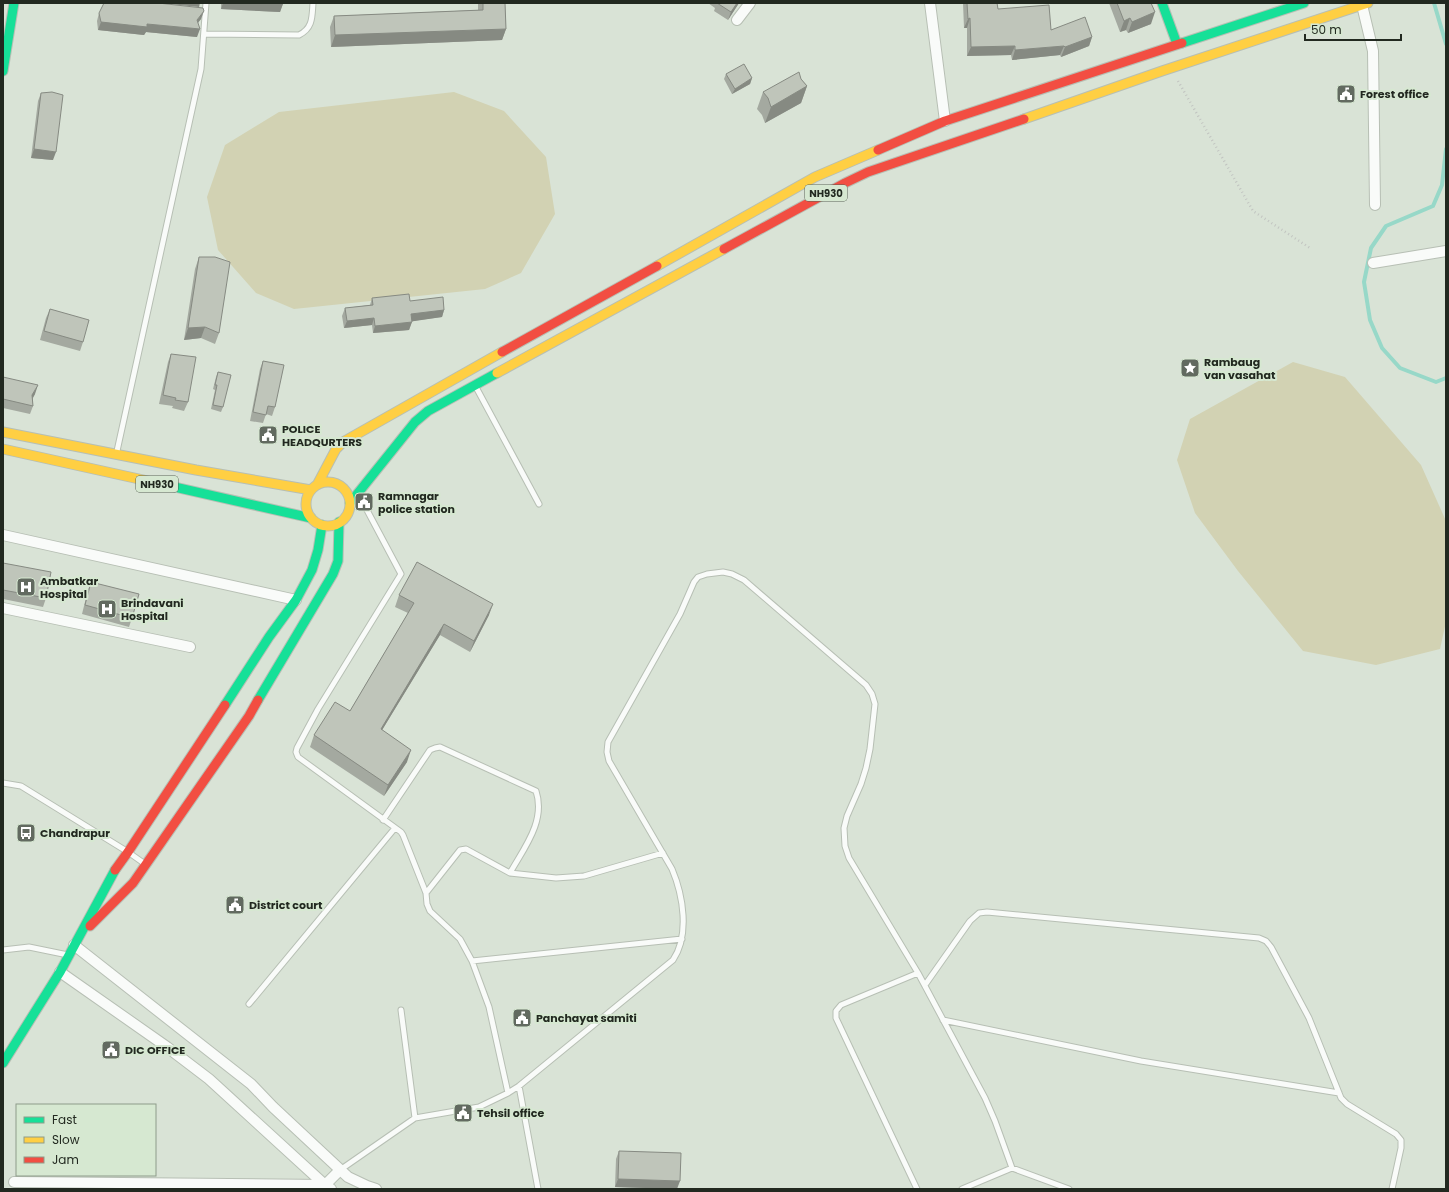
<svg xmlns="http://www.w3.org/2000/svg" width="1449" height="1192" viewBox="0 0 1449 1192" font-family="Poppins,sans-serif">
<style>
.green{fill:#d2d2b3}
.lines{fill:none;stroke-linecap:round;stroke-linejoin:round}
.stream{stroke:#97d8c8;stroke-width:4}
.lane-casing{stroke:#b7bfb4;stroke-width:7}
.street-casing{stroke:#b7bfb4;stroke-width:12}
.fast-casing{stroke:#b7bfb4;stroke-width:11}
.slow-casing{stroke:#b7bfb4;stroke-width:11}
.jam-casing{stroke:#b7bfb4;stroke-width:11}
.path{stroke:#c2c5c1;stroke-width:2.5;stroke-dasharray:1 3;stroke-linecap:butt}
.lane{stroke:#f9fbf9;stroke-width:5}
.street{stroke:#f9fbf9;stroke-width:10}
.fast{stroke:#16e098;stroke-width:9}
.slow{stroke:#ffcf43;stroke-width:9}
.jam{stroke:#f24e42;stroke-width:9}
.wall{fill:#a4a9a0}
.shaded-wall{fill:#868a82}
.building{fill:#bfc5ba;stroke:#868a82}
.labels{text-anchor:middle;stroke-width:4;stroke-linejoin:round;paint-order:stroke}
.shield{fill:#d6e8d1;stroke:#586255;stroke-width:1}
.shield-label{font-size:10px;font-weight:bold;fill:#222920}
.poi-label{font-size:11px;font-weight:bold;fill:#222920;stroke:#d6e8d1;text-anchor:start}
</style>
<rect width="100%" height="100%" fill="#d9e3d6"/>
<path class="green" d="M 454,92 L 504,111 L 546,157 L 555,214 L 521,273 L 485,289 L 294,309 L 256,293 L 218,250 L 207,197 L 225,145 L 279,112 Z
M 1293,362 L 1345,377 L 1421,465 L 1446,521 L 1446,622 L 1440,649 L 1376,665 L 1303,651 L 1238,571 L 1195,513 L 1177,460 L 1190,419 Z"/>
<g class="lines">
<path class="stream" d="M 1434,3 L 1446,44
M 1446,149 L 1442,185 L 1433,206 L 1386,226 L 1371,248 L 1364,282 L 1370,320 L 1382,348 L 1400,368 L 1436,382 L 1446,378"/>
<defs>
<path id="lane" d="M 204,34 L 299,35 C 313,28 312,17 313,3
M 477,389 L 539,504
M 117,451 L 201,69 L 206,3
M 360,497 L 401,574 L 318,709 L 297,748 L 296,752 L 298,757 L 401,832 L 403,835 L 426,893 L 427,904 L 430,911 L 460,939 L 472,961 L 489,1007 L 508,1093
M 3,783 L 21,786 L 128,852 L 145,864
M 383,820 L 430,750 L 435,748 L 440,747 L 536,791 C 546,821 524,848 510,873
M 426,893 L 460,850 L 466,849 L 510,873 L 556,878 L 584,876 L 663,853
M 3,950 L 29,947 L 68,955
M 472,961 L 682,939
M 925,985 L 970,921 L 979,913 L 987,912 L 1259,938 L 1266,941 L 1271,947 L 1309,1018 L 1341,1098 L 1347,1104 L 1396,1134 L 1401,1140 L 1401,1148 L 1392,1189
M 249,1004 L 395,828
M 401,1010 L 415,1118
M 943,1020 L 1141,1061 L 1339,1093
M 519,1086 L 538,1189
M 340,1170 L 415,1118 L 479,1107 L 508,1093 L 519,1086 L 673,960 C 690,935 683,895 672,869 L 609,761 L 607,752 L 608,742 L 680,614 L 694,582 L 698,577 L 707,574 L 723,572 L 732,574 L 744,580 L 866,685 L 872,694 L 875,704 L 870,749 L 866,768 L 861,784 L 847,816 L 844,828 L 845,846 L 849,858 L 918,973
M 917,1189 L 836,1018 L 836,1011 L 841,1005 L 918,973 L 985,1098 L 995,1121 L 1012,1168 L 1069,1189
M 962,1189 L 1012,1168"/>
<path id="street" d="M 930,3 L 945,121
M 1362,5 L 1373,51 L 1375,205
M 737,20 L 750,3
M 1373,263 L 1446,251
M 3,535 L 296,600
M 3,608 L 190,647
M 74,945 L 251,1084 L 273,1107 L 348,1177 L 367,1186 L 376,1189
M 60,972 L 167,1047 L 209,1079 L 325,1185 L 331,1189
M 14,1182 L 325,1185 L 340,1170"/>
<path id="fast" d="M 1162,3 L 1177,44
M 1182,43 L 1304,3
M 3,71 L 14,3
M 157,483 L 311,518
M 350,503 L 415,422 L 428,411 L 497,373
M 258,700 L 333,574 L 338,561 L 339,522
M 225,705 L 269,637 L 296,600 L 312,570 L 318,550 L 322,525
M 3,1063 L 60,972 L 115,870"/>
<path id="slow" d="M 1024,119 L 1162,71 L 1368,3
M 657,266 L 815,177 L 878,150
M 497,373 L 724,249
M 3,432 L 196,470 L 311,490
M 3,449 L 157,483
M306 504a22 22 0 1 1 44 0a22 22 0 1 1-44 0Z
M 317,485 L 336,449 L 343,442 L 502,352"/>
<path id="jam" d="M 878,150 L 945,121 L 1182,43
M 724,249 L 845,183 L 868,172 L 1024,119
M 502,352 L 657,266
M 115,870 L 128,852 L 225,705
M 90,926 L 133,883 L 249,716 L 258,700"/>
</defs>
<use href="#lane" class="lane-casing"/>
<use href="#street" class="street-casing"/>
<use href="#fast" class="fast-casing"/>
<use href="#slow" class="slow-casing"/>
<use href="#jam" class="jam-casing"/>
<path class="path" d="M 1178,81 L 1253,211 L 1310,248"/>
<use href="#lane" class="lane"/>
<use href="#street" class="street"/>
<use href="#fast" class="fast"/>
<use href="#slow" class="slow"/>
<use href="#jam" class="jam"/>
</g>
<path class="wall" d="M 221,3 L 283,3 L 280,12 L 221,9 Z
M 478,3 L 505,3 L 506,29 L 502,40 L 331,47 L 330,27 L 334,16 L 478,10 Z
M 708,3 L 739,3 L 728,20 L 714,11 L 715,8 Z
M 963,3 L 997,3 L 998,9 L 1051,30 L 1092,37 L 1089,46 L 1061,57 L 1060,55 L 1012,60 L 1011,55 L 967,56 L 967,28 L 964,28 Z
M 1109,3 L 1151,3 L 1151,24 L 1128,33 L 1126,30 L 1120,32 Z
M 99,13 L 201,19 L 198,23 L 197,37 L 146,32 L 144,35 L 98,30 L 97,21 Z
M 726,74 L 752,78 L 750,84 L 732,94 L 724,79 Z
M 801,79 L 807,86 L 801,103 L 765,123 L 762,115 L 757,109 L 763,92 Z
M 41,93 L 53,160 L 31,158 L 38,101 Z
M 199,257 L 219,333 L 215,344 L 201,338 L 184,340 L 195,269 Z
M 372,298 L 410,301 L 444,310 L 442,317 L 412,321 L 409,330 L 373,333 L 372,325 L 344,328 L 342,316 L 345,308 L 370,305 Z
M 50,309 L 83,342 L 80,351 L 40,340 L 46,318 Z
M 171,354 L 188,402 L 184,411 L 172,408 L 173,406 L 159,404 L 168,362 Z
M 263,361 L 275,407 L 272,416 L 266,414 L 263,423 L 250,421 L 260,369 Z
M 218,372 L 223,407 L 221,412 L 211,409 L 215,390 L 213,389 L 216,377 Z
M 3,377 L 35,394 L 33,398 L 33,406 L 30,414 L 3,408 Z
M 3,563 L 46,598 L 43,607 L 3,599 Z
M 91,582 L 132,618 L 129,627 L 82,614 L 88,590 Z
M 399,595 L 489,615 L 470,652 L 440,635 L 382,730 L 407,762 L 384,796 L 310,747 L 314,735 L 350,711 L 408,613 L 395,607 Z
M 619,1151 L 677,1189 L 615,1187 L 616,1159 Z"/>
<path class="shaded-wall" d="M 160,3 L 200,3 L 199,7 Z
M 223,3 L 270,3 L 283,4 L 280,12 L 221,9 Z
M 737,3 L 739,3 L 728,20 L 731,12 Z
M 204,11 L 201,19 L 194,27 L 197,20 Z
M 1155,12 L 1151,24 L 1128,33 L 1132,22 Z
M 970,18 L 967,28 L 964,28 L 968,19 Z
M 1130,18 L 1126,30 L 1120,32 L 1124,21 Z
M 101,22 L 147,24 L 200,29 L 197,37 L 146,32 L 144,35 L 98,30 Z
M 506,29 L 502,40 L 331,47 L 335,35 Z
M 1092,37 L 1089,46 L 1061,57 L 1065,47 Z
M 1015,46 L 1011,55 L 967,56 L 971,47 Z
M 1064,46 L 1060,55 L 1012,60 L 1015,50 Z
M 752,78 L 750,84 L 732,94 L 735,89 Z
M 807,86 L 801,103 L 765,123 L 771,107 Z
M 34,149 L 56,152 L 53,160 L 31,158 Z
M 444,310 L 442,317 L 408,322 L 411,314 Z
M 374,318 L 372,325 L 344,328 L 347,321 Z
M 412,322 L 409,330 L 373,333 L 375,326 Z
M 205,327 L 201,338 L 184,340 L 188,328 Z
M 38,385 L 35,394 L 29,404 L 32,395 Z
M 493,604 L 489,615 L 470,652 L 474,641 Z
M 444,624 L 440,635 L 376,740 L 381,729 Z
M 411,750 L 407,762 L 384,796 L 388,785 Z
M 618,1179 L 680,1181 L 677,1189 L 615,1187 Z"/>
<path class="building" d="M 104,3 L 158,3 L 203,8 L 204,11 L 197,20 L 200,29 L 147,24 L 147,27 L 101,22 L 99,13 Z
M 483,3 L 505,3 L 506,29 L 335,35 L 334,16 L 483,10 Z
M 717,3 L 737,3 L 731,12 Z
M 967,3 L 997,3 L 998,9 L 1049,5 L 1051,30 L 1085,17 L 1092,37 L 1065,47 L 1064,46 L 1015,50 L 1015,46 L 971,47 L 970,18 L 968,19 Z
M 1117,3 L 1151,3 L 1155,12 L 1132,22 L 1130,18 L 1124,21 Z
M 744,64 L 752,78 L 735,89 L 726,74 Z
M 799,72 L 801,79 L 807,86 L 771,107 L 768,98 L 763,92 Z
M 52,92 L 63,95 L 56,152 L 34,149 L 41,93 Z
M 199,257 L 215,257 L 230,262 L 219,333 L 205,327 L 188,328 Z
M 409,294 L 410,301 L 443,297 L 444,310 L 411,314 L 412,322 L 375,326 L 374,318 L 347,321 L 345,308 L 373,305 L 372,298 Z
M 50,309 L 89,320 L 83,342 L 44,331 Z
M 171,354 L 196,357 L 188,402 L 175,400 L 176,398 L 163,395 Z
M 263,361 L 284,365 L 275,407 L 268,406 L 266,415 L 253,412 Z
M 218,372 L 231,375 L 223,407 L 213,405 L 217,385 L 215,385 Z
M 3,377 L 38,385 L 32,395 L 33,406 L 3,399 Z
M 417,562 L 493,604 L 474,641 L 444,624 L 381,729 L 411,750 L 388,785 L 314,735 L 335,702 L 350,711 L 414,603 L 399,595 Z
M 3,563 L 51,572 L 46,598 L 3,590 Z
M 91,582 L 139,594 L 132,618 L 85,605 Z
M 619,1151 L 681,1153 L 680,1181 L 618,1179 Z"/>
<defs>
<symbol id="civic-square" viewBox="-11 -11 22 22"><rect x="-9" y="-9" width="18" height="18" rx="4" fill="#626a60" stroke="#d6e8d1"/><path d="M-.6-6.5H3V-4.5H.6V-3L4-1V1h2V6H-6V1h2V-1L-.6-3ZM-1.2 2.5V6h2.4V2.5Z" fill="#fff"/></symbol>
<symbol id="sight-square" viewBox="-11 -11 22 22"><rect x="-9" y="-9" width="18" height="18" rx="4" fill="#626a60" stroke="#d6e8d1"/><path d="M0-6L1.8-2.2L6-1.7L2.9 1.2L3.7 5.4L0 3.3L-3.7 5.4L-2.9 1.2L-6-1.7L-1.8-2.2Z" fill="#fff"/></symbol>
<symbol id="hospital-square" viewBox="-11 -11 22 22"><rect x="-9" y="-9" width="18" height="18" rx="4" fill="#626a60" stroke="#d6e8d1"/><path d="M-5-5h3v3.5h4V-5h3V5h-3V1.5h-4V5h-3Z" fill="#fff"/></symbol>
<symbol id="bus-square" viewBox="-11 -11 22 22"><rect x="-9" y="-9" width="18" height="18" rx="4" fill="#626a60" stroke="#d6e8d1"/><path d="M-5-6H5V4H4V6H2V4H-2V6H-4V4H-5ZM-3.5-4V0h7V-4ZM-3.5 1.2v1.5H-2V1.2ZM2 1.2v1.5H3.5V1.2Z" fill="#fff"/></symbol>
</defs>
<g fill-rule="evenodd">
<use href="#civic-square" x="1335" y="83" width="22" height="22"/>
<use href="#sight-square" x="1179" y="357" width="22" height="22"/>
<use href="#civic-square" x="257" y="424" width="22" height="22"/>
<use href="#civic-square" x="353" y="491" width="22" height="22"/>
<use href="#hospital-square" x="15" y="576" width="22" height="22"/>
<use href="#hospital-square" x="96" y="598" width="22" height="22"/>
<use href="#bus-square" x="15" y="822" width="22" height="22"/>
<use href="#civic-square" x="224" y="894" width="22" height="22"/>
<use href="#civic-square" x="511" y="1007" width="22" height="22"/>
<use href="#civic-square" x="100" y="1039" width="22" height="22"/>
<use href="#civic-square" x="452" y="1102" width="22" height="22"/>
</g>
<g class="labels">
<g class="shield">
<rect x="805" y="185" width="42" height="16" rx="3"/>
<rect x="136" y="476" width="42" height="16" rx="3"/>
</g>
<g class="shield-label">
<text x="826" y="197">NH930</text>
<text x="157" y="488">NH930</text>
</g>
<g class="poi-label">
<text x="1360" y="98">Forest office</text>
<text x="1204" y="366">Rambaug<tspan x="1204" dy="13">van vasahat</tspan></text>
<text x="282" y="433">POLICE<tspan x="282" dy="13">HEADQURTERS</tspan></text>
<text x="378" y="500">Ramnagar<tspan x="378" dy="13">police station</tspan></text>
<text x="40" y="585">Ambatkar<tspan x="40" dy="13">Hospital</tspan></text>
<text x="121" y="607">Brindavani<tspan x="121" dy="13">Hospital</tspan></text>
<text x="40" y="837">Chandrapur</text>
<text x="249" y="909">District court</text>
<text x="536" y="1022">Panchayat samiti</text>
<text x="125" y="1054">DIC OFFICE</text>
<text x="477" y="1117">Tehsil office</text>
</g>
</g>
<rect width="1449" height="1192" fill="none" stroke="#222920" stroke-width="8"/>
<rect x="16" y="1104" width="140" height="72" fill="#d6e8d1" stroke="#8e9c8a"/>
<rect x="24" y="1117" width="20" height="6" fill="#16e098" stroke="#8e9c8a"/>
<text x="52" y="1124" font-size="12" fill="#222920">Fast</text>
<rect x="24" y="1137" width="20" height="6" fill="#ffcf43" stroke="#8e9c8a"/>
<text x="52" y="1144" font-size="12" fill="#222920">Slow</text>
<rect x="24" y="1157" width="20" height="6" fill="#f24e42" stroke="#8e9c8a"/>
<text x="52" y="1164" font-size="12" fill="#222920">Jam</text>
<path d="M1305 34v6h96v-6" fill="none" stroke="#222920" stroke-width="2"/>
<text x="1311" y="34" font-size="12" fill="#222920" stroke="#d6e8d1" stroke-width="3" paint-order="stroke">50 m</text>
</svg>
